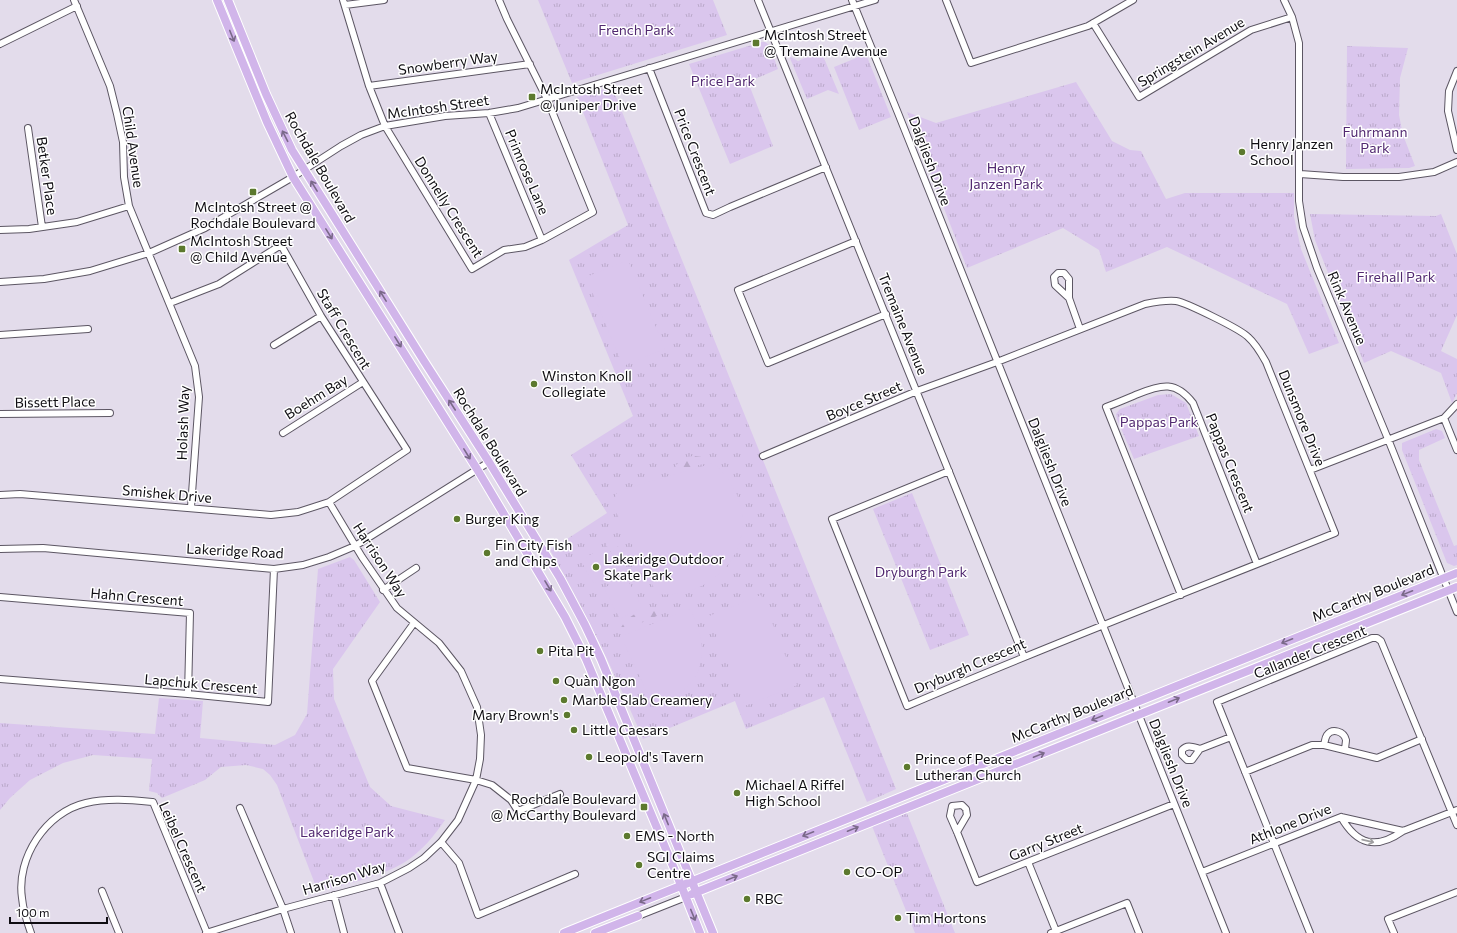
<svg xmlns="http://www.w3.org/2000/svg" width="1457" height="933" viewBox="0 0 1457 933" font-family="Commissioner,sans-serif">
<style>
.grass{fill:url(#grass-tufts)}
.forest{fill:url(#forest-firs)}
.pitch{fill:#dac6ed}
.lines{fill:none;stroke-linecap:round;stroke-linejoin:round}
.minor-casing{stroke:#5c5663;stroke-width:8}
.major-casing{stroke:#fff;stroke-width:10}
.minor{stroke:#fff;stroke-width:6}
.major{stroke:#d1b5ea;stroke-width:8}
.oneway{stroke:#7a6989}
.oneway2{stroke:#9f9ea0}
.poi-dot{fill:#5c792e;stroke:#fff;stroke-width:1.5}
.labels{text-anchor:middle;stroke-width:3;stroke-linejoin:round;paint-order:stroke}
.park-label{font-size:14px;fill:#522971;stroke:#fff}
.poi-label{font-size:14px;fill:#0f0d12;stroke:#fff;text-anchor:start}
.street-label{font-size:14px;fill:#0f0d12;stroke:#fff}
</style>
<defs>
<pattern id="grass-tufts" width="24" height="20" patternUnits="userSpaceOnUse"><rect width="24" height="20" fill="#dac6ed"/><path d="M3 7l-1-3M5 7V3M7 7l1-3M15 17l-1-3M17 17v-4M19 17l1-3" fill="none" stroke="#baa9ca"/></pattern>
<pattern id="forest-firs" width="22" height="20" patternUnits="userSpaceOnUse"><rect width="22" height="20" fill="#dac6ed"/><path d="M5 1l3.5 6h-7zM16 11l3.5 6h-7z" fill="#baa9ca"/></pattern>
</defs>
<rect width="100%" height="100%" fill="#e3dceb"/>
<path class="grass" d="M 538,0 L 713,0 L 727,35 L 572,83 Z
M 762,42 L 765,42 L 769,45 L 778,69 L 748,82 L 773,146 L 730,164 L 689,64 Z
M 1347,46 L 1408,48 L 1400,78 L 1399,115 L 1403,135 L 1415,166 L 1409,168 L 1346,169 Z
M 821,51 L 839,94 L 828,90 L 807,99 L 789,56 L 798,61 Z
M 866,54 L 891,117 L 859,130 L 834,67 Z
M 1076,82 L 1112,141 L 1130,150 L 1141,151 L 1166,199 L 1185,193 L 1294,193 L 1294,217 L 1301,249 L 1339,343 L 1309,354 L 1287,304 L 1167,247 L 1106,272 L 1099,250 L 1063,228 L 967,268 L 907,112 L 936,123 Z
M 612,87 L 896,789 L 867,802 L 824,697 L 746,729 L 735,701 L 643,739 C 615,674 586,612 550,550 L 607,513 L 571,455 L 633,416 L 569,260 L 628,225 L 577,97 Z
M 1310,214 L 1436,216 L 1441,214 L 1457,254 L 1457,315 L 1441,351 L 1457,359 L 1457,393 L 1452,403 L 1441,373 L 1391,351 L 1364,363 L 1315,240 Z
M 1171,394 L 1186,403 L 1199,436 L 1134,459 L 1117,419 L 1116,414 L 1120,409 L 1158,395 Z
M 1436,429 L 1442,431 L 1445,438 L 1419,450 L 1419,460 L 1454,546 L 1457,545 L 1457,565 L 1454,566 L 1447,563 L 1402,450 L 1402,443 Z
M 912,493 L 969,635 L 930,650 L 873,509 Z
M 350,557 L 354,560 L 380,602 L 333,669 L 334,699 L 370,787 L 391,806 L 445,820 C 434,836 422,851 405,862 C 383,876 343,885 318,892 L 277,785 L 270,775 L 263,769 L 246,765 L 221,767 L 205,780 L 162,798 L 157,793 L 149,791 L 152,759 L 93,755 L 63,763 L 30,780 L 10,798 L 0,810 L 0,723 L 155,734 L 159,698 L 203,701 L 200,738 L 275,745 L 295,735 L 307,714 L 318,569 Z
M 906,811 L 955,933 L 915,933 L 872,826 Z"/>
<path class="forest" d="M 694,456 L 710,458 L 707,463 L 676,471 L 676,465 L 687,457 Z
M 610,540 L 617,545 L 624,556 L 620,562 L 617,562 C 615,555 607,550 606,543 Z
M 654,607 L 662,612 L 659,615 L 623,631 L 620,629 C 628,615 639,611 654,607 Z"/>
<path class="pitch" d="M 628,260 L 665,349 L 623,366 L 586,277 Z
M 714,463 C 726,476 737,489 741,507 C 752,558 707,599 657,594 L 613,506 L 616,494 L 621,490 Z
M 599,549 L 612,572 L 594,584 L 581,561 Z
M 626,577 L 642,607 L 620,619 L 604,588 Z
M 761,595 L 797,685 L 745,706 L 709,616 Z
M 689,609 C 695,615 696,623 699,631 C 710,668 689,698 652,703 L 623,641 L 625,635 Z"/>
<g class="lines">
<defs>
<path id="minor" d="M 74,0 L 110,86 L 117,114 L 123,142 L 124,177 L 129,206 L 195,366 L 199,397 L 191,507
M 343,0 L 369,86 L 385,126 L 472,269 L 504,250 L 525,247 L 542,240 L 593,212 L 547,99 L 507,19 L 499,0
M 758,0 L 1024,657
M 852,0 L 898,113 L 1226,933
M 946,0 L 971,63 L 1088,26 L 1133,0
M 1284,0 L 1292,17 L 1299,43 L 1299,201 L 1303,227 L 1317,268 L 1388,439 L 1457,612
M 345,5 L 384,0
M 1093,23 L 1139,97 L 1251,30 L 1292,17
M 0,44 L 77,6
M 649,68 L 706,213 L 713,215 L 730,207 L 826,167
M 1457,71 L 1449,91 L 1448,111 L 1457,150
M 369,86 L 530,64
M 489,113 L 542,240
M 28,128 L 42,227
M 1300,174 L 1343,177 L 1399,177 L 1434,172 L 1457,162
M 0,230 L 29,229 L 77,222 L 129,206
M 856,241 L 738,290 L 768,363 L 886,314
M 0,282 L 44,279 L 90,271 L 149,253 L 205,228 L 293,177 L 341,146 L 361,135 L 385,126 L 445,116 L 489,113 L 518,108 L 875,0
M 1069,298 L 1055,285 L 1054,277 L 1058,273 L 1064,273 L 1069,279 L 1069,298 L 1080,329
M 0,335 L 88,329
M 274,345 L 321,316
M 0,414 L 110,413
M 1444,418 L 1457,450
M 283,433 L 363,382
M 763,456 L 917,391 L 997,362 L 1145,304 C 1155,302 1166,300 1176,301 C 1187,303 1240,329 1248,337 C 1256,344 1261,353 1266,362 L 1335,533 C 1193,590 1049,645 907,706 L 832,519 L 949,471
M 1310,470 L 1444,418 L 1457,404
M 0,495 L 20,494 L 271,515 L 298,512 L 329,502 L 407,450 L 321,316 L 281,245 L 219,284 L 170,303
M 0,549 L 43,548 L 274,569 L 303,565 L 329,557 L 355,546 L 489,462
M 383,590 L 416,568
M 1181,595 L 1106,407 C 1117,403 1128,398 1138,394 C 1162,384 1176,381 1193,403 L 1257,564
M 0,597 L 190,613 L 188,694
M 414,623 L 372,681 L 407,768 L 476,780 L 492,785 L 511,800 L 518,811 L 560,794
M 0,679 L 188,694 L 268,702 L 274,569
M 1324,745 C 1325,741 1325,738 1327,735 C 1332,728 1344,731 1346,740 C 1346,742 1345,747 1345,750
M 1200,749 C 1193,747 1187,744 1182,750 L 1182,755 L 1187,760 L 1192,760 L 1200,749 L 1231,737
M 1245,772 L 1312,745 L 1324,745 L 1377,758 L 1422,739
M 240,808 L 283,909 L 291,933
M 1341,817 C 1357,845 1376,850 1403,831
M 957,832 L 967,815 L 966,809 L 962,805 L 952,806 L 950,816 L 957,832 L 977,882 L 1174,804
M 441,842 L 459,863 L 478,915 L 575,874
M 1028,862 L 1056,931
M 1202,872 L 1341,817 L 1403,831 L 1457,810
M 380,883 L 399,933
M 102,891 L 119,933
M 334,895 L 344,933
M 638,916 L 686,897
M 31,933 C 27,922 23,909 22,898 C 16,858 46,812 86,803 C 108,798 130,800 153,802 L 207,933
M 206,933 L 283,909 L 380,883 L 409,868 L 424,858 L 441,842 L 458,820 L 476,780 L 480,759 L 481,735 L 477,707 L 461,671 L 439,643 L 397,608 L 362,557 L 329,502
M 1051,933 L 1127,903 L 1139,933
M 1310,933 L 1217,702 L 1372,638 L 1377,638 L 1381,641 L 1457,825
M 1394,933 L 1388,919 L 1457,892"/>
<path id="major" d="M 217,0 L 267,122 L 293,177 L 477,469 L 565,617 L 586,659 L 681,885 L 700,933
M 228,0 L 266,94 L 292,150 L 424,361 L 489,462 L 560,578 L 585,625 L 601,659 L 713,933
M 692,894 L 1457,587
M 564,933 L 1457,573
M 595,933 L 638,916"/>
</defs>
<use href="#minor" class="minor-casing"/>
<use href="#major" class="major-casing"/>
<use href="#minor" class="minor"/>
<use href="#major" class="major"/>
</g>
<defs><path id="oneway-shaft" d="M-6 0H5M1.5-3L5.5 0L1.5 3" fill="none" stroke-width="1.6" stroke-linecap="round" stroke-linejoin="round"/></defs>
<g class="oneway">
<use href="#oneway-shaft" transform="translate(232 36) rotate(68)"/>
<use href="#oneway-shaft" transform="translate(285 136) rotate(-117)"/>
<use href="#oneway-shaft" transform="translate(314 186) rotate(-122)"/>
<use href="#oneway-shaft" transform="translate(329 234) rotate(58)"/>
<use href="#oneway-shaft" transform="translate(383 296) rotate(-122)"/>
<use href="#oneway-shaft" transform="translate(398 342) rotate(58)"/>
<use href="#oneway-shaft" transform="translate(452 405) rotate(-123)"/>
<use href="#oneway-shaft" transform="translate(467 454) rotate(58)"/>
<use href="#oneway-shaft" transform="translate(548 586) rotate(59)"/>
<use href="#oneway-shaft" transform="translate(1407 593) rotate(158)"/>
<use href="#oneway-shaft" transform="translate(1287 641) rotate(158)"/>
<use href="#oneway-shaft" transform="translate(1174 700) rotate(-22)"/>
<use href="#oneway-shaft" transform="translate(1097 718) rotate(158)"/>
<use href="#oneway-shaft" transform="translate(1039 755) rotate(-22)"/>
<use href="#oneway-shaft" transform="translate(666 819) rotate(-112)"/>
<use href="#oneway-shaft" transform="translate(853 829) rotate(-22)"/>
<use href="#oneway-shaft" transform="translate(808 834) rotate(158)"/>
<use href="#oneway-shaft" transform="translate(732 878) rotate(-22)"/>
<use href="#oneway-shaft" transform="translate(645 900) rotate(158)"/>
<use href="#oneway-shaft" transform="translate(693 915) rotate(68)"/>
</g>
<use class="oneway2" href="#oneway-shaft" transform="translate(1368 841) rotate(13)"/>
<g class="poi-dot">
<rect x="752" y="39" width="8" height="8" rx="2"/>
<rect x="528" y="93" width="8" height="8" rx="2"/>
<circle cx="1242" cy="152" r="4"/>
<rect x="249" y="188" width="8" height="8" rx="2"/>
<rect x="178" y="245" width="8" height="8" rx="2"/>
<circle cx="534" cy="384" r="4"/>
<circle cx="457" cy="519" r="4"/>
<circle cx="487" cy="553" r="4"/>
<circle cx="596" cy="567" r="4"/>
<circle cx="540" cy="651" r="4"/>
<circle cx="556" cy="681" r="4"/>
<circle cx="564" cy="700" r="4"/>
<circle cx="567" cy="715" r="4"/>
<circle cx="574" cy="730" r="4"/>
<circle cx="589" cy="757" r="4"/>
<circle cx="907" cy="767" r="4"/>
<circle cx="737" cy="793" r="4"/>
<rect x="640" y="803" width="8" height="8" rx="2"/>
<circle cx="627" cy="836" r="4"/>
<circle cx="639" cy="865" r="4"/>
<circle cx="847" cy="872" r="4"/>
<circle cx="747" cy="899" r="4"/>
<circle cx="898" cy="918" r="4"/>
</g>
<g class="labels">
<g class="park-label">
<text x="636" y="35">French Park</text>
<text x="723" y="86">Price Park</text>
<text x="1375" y="137">Fuhrmann<tspan x="1375" dy="16">Park</tspan></text>
<text x="1006" y="173">Henry<tspan x="1006" dy="16">Janzen Park</tspan></text>
<text x="1396" y="282">Firehall Park</text>
<text x="1159" y="427">Pappas Park</text>
<text x="921" y="577">Dryburgh Park</text>
<text x="347" y="837">Lakeridge Park</text>
</g>
<g class="poi-label">
<text x="764" y="40">McIntosh Street<tspan x="764" dy="16">@ Tremaine Avenue</tspan></text>
<text x="540" y="94">McIntosh Street<tspan x="540" dy="16">@ Juniper Drive</tspan></text>
<text x="1250" y="149">Henry Janzen<tspan x="1250" dy="16">School</tspan></text>
<text x="253" y="212" text-anchor="middle">McIntosh Street @<tspan x="253" dy="16">Rochdale Boulevard</tspan></text>
<text x="190" y="246">McIntosh Street<tspan x="190" dy="16">@ Child Avenue</tspan></text>
<text x="542" y="381">Winston Knoll<tspan x="542" dy="16">Collegiate</tspan></text>
<text x="465" y="524">Burger King</text>
<text x="495" y="550">Fin City Fish<tspan x="495" dy="16">and Chips</tspan></text>
<text x="604" y="564">Lakeridge Outdoor<tspan x="604" dy="16">Skate Park</tspan></text>
<text x="548" y="656">Pita Pit</text>
<text x="564" y="686">Quàn Ngon</text>
<text x="572" y="705">Marble Slab Creamery</text>
<text x="559" y="720" text-anchor="end">Mary Brown's</text>
<text x="582" y="735">Little Caesars</text>
<text x="597" y="762">Leopold's Tavern</text>
<text x="915" y="764">Prince of Peace<tspan x="915" dy="16">Lutheran Church</tspan></text>
<text x="745" y="790">Michael A Riffel<tspan x="745" dy="16">High School</tspan></text>
<text x="636" y="804" text-anchor="end">Rochdale Boulevard<tspan x="636" dy="16">@ McCarthy Boulevard</tspan></text>
<text x="635" y="841">EMS - North</text>
<text x="647" y="862">SGI Claims<tspan x="647" dy="16">Centre</tspan></text>
<text x="855" y="877">CO-OP</text>
<text x="755" y="904">RBC</text>
<text x="906" y="923">Tim Hortons</text>
</g>
<g class="street-label">
<text transform="translate(1191 52) rotate(-31)" y="5">Springstein Avenue</text>
<text transform="translate(448 63) rotate(-8)" y="5">Snowberry Way</text>
<text transform="translate(438 107) rotate(-8)" y="5">McIntosh Street</text>
<text transform="translate(133 147) rotate(82)" y="5">Child Avenue</text>
<text transform="translate(695 152) rotate(69)" y="5">Price Crescent</text>
<text transform="translate(930 161) rotate(69)" y="5">Dalgliesh Drive</text>
<text transform="translate(320 167) rotate(60)" y="5">Rochdale Boulevard</text>
<text transform="translate(527 172) rotate(67)" y="5">Primrose Lane</text>
<text transform="translate(47 176) rotate(82)" y="5">Betker Place</text>
<text transform="translate(449 207) rotate(58)" y="5">Donnelly Crescent</text>
<text transform="translate(1347 308) rotate(67)" y="5">Rink Avenue</text>
<text transform="translate(903 324) rotate(68)" y="5">Tremaine Avenue</text>
<text transform="translate(344 329) rotate(59)" y="5">Staff Crescent</text>
<text transform="translate(316 397) rotate(-32)" y="5">Boehm Bay</text>
<text transform="translate(864 401) rotate(-23)" y="5">Boyce Street</text>
<text transform="translate(55 402) rotate(-1)" y="5">Bissett Place</text>
<text transform="translate(1302 418) rotate(68)" y="5">Dunsmore Drive</text>
<text transform="translate(183 423) rotate(-88)" y="5">Holash Way</text>
<text transform="translate(490 442) rotate(58)" y="5">Rochdale Boulevard</text>
<text transform="translate(1050 462) rotate(68)" y="5">Dalgliesh Drive</text>
<text transform="translate(1230 463) rotate(68)" y="5">Pappas Crescent</text>
<text transform="translate(167 494) rotate(5)" y="5">Smishek Drive</text>
<text transform="translate(235 551) rotate(3)" y="5">Lakeridge Road</text>
<text transform="translate(380 560) rotate(57)" y="5">Harrison Way</text>
<text transform="translate(1373 593) rotate(-22)" y="5">McCarthy Boulevard</text>
<text transform="translate(137 597) rotate(5)" y="5">Hahn Crescent</text>
<text transform="translate(1310 652) rotate(-22)" y="5">Callander Crescent</text>
<text transform="translate(970 666) rotate(-23)" y="5">Dryburgh Crescent</text>
<text transform="translate(201 684) rotate(5)" y="5">Lapchuk Crescent</text>
<text transform="translate(1072 714) rotate(-22)" y="5">McCarthy Boulevard</text>
<text transform="translate(1171 763) rotate(68)" y="5">Dalgliesh Drive</text>
<text transform="translate(1290 824) rotate(-22)" y="5">Athlone Drive</text>
<text transform="translate(1046 842) rotate(-22)" y="5">Garry Street</text>
<text transform="translate(183 847) rotate(66)" y="5">Leibel Crescent</text>
<text transform="translate(344 878) rotate(-17)" y="5">Harrison Way</text>
</g>
</g>
<path d="M10 917v6h97v-6" fill="none" stroke="#0f0d12" stroke-width="2"/>
<text x="16" y="917" font-size="12" fill="#0f0d12" stroke="#ffffff" stroke-width="3" paint-order="stroke">100 m</text>
</svg>
